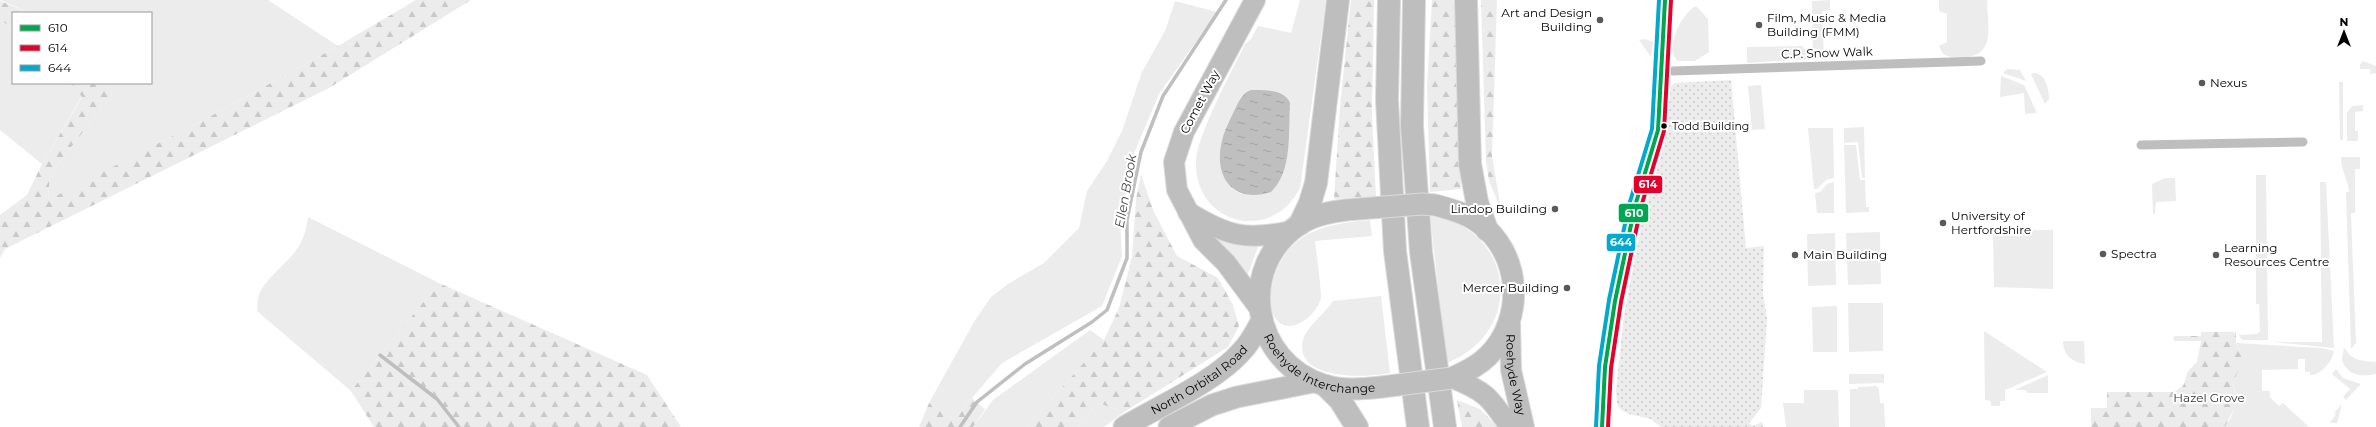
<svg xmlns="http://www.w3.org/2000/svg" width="2376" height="427" viewBox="0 0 2376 427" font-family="Montserrat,sans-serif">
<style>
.grass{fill:#ececec;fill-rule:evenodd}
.forest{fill:url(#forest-firs)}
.park{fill:url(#park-dots)}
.water{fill:url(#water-ripples)}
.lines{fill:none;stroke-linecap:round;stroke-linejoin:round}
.stream{stroke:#bfbfbf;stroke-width:3.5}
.primary-casing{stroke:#dbdbdb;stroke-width:22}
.trunk-casing{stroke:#dbdbdb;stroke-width:23}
.motorway-casing{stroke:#dbdbdb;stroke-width:24}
.pedestrian{stroke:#bebebe;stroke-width:9}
.minor{stroke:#bebebe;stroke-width:13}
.primary{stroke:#bebebe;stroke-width:20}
.trunk{stroke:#bebebe;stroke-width:21}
.motorway{stroke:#bebebe;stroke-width:22}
.trunk-bridge-casing{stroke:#dbdbdb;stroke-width:23;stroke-linecap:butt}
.trunk-bridge{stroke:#bebebe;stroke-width:21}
.bus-1-casing{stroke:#fff;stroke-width:7}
.bus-2-casing{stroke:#fff;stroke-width:7}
.bus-3-casing{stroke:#fff;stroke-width:7}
.bus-1{stroke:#00a651;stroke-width:4}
.bus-2{stroke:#e4002b;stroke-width:4}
.bus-3{stroke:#00a9ce;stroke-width:4}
.poi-dot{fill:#595959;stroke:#fff;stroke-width:1.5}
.bus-dot{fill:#000;stroke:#fff;stroke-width:1.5}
.labels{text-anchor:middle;stroke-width:4;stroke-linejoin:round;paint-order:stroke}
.bus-label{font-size:11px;fill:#000;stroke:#fff;text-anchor:start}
.poi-label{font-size:12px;fill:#000;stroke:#fff;text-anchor:start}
.street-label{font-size:12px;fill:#000;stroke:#fff}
.park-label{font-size:12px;fill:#333;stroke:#fff}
.water-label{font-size:13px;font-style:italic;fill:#444;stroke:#fff}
.line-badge{stroke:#fff;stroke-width:1.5}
.badge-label{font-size:11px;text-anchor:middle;font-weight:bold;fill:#fff}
</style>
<defs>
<pattern id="forest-firs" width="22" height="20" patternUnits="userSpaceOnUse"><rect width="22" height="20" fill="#ececec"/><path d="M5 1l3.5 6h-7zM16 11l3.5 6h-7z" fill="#c9c9c9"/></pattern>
<pattern id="park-dots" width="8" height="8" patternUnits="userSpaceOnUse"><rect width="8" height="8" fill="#ececec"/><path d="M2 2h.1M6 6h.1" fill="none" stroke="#c9c9c9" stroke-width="1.8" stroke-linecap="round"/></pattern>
<pattern id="water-ripples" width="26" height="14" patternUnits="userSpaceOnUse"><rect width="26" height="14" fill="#bfbfbf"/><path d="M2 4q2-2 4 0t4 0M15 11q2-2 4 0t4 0" fill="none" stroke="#a2a2a2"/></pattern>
</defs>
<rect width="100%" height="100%" fill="#fff"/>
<path class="grass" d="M 0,0 L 268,0 L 338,46 L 202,121 L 48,201 L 50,174 L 112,95 L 108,83 L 151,83 L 151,13 L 30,13 Z
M 1300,0 L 1326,0 L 1300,188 C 1270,246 1193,222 1196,161 C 1197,135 1232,71 1245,44 L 1251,39 L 1258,26 L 1291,33 ZM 1258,90 L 1283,94 L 1241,194 C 1229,188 1227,181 1224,168 C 1217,137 1229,122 1242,95 Z
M 1830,0 L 1830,10 L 1822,11 L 1824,59 L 1813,59 L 1812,1 Z
M 1939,0 L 1987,0 C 1987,24 1997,56 1964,57 C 1957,57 1949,58 1943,54 L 1939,46 L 1947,42 L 1947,14 L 1939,11 Z
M 1175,1 L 1217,12 L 1159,94 L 1135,151 L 1120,219 L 1122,256 L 1102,306 L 1002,363 L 954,419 L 929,403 L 974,322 L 991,297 L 1008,284 L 1044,263 L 1079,228 L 1087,191 L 1107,161 L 1122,131 L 1142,72 L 1165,31 Z
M 1696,6 L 1708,19 L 1709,52 L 1695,61 L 1678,61 C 1663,49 1682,13 1696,6 Z
M 0,21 L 13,27 L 13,83 L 71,83 L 82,96 L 42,164 L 0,130 Z
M 1645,39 L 1653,42 L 1651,57 L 1639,40 Z
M 1803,46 L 1804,49 L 1809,49 L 1809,59 L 1747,63 L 1747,47 Z
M 2363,61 L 2376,66 L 2376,73 L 2370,74 L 2370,69 L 2360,69 L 2360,64 Z
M 2007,69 L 2020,70 L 2026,81 L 2003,73 Z
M 2034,73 C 2046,74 2049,89 2049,99 L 2045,104 L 2031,74 Z
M 2001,76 L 2024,85 L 2037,113 L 2025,114 L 2024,93 L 2000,97 Z
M 2339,82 L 2343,82 L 2343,140 L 2340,140 Z
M 1761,85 L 1765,129 L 1752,130 L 1748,86 Z
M 2363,105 L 2363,111 L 2355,112 L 2355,131 L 2358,131 L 2358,141 L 2347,141 L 2347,113 L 2352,106 Z
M 1864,127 L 1865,178 L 1862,178 L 1858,142 L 1844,143 L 1844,128 Z
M 1808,128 L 1833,128 L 1834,178 L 1826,180 L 1817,189 L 1814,189 Z
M 1844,145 L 1856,145 L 1860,180 L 1865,180 L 1866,207 L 1869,207 L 1869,212 L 1846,213 Z
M 2341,157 L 2360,157 L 2360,169 L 2355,169 L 2355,213 L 2351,213 L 2356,343 L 2351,349 L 2346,192 L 2349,192 C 2348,179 2341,171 2341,157 Z
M 2256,175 L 2266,175 L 2268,340 L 2242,340 L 2239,335 L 2257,334 L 2260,331 L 2259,304 L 2256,304 Z
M 2165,178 L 2175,178 L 2176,201 L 2156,202 L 2155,214 L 2153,214 L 2152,184 Z
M 1834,182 L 1834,213 L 1817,213 L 1815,193 L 1820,192 L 1827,184 Z
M 2320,182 L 2326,182 L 2334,348 L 2273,342 L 2322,342 Z
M 1430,216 C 1514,227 1527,331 1447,363 Z
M 308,217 L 439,283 L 351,391 L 257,311 C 258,305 257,296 261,290 C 279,262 304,257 308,217 Z
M 1370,220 L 1372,236 L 1315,241 C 1316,250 1322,294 1321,298 C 1316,318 1285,340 1273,314 C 1268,304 1271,291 1273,281 C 1287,231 1325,224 1370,220 Z
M 2053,230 L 2053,289 L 1994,287 L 1993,231 Z
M 1880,232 L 1881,284 L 1848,285 L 1846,233 Z
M 1835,233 L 1836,285 L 1808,286 L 1807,234 Z
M 1212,234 L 1233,244 L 1259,245 L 1247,276 Z
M 1381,296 L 1390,373 C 1368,378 1293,381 1303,340 C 1306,328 1325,313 1333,301 Z
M 1848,303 L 1883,303 L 1883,351 L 1849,352 Z
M 1837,306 L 1837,352 L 1813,352 L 1812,307 Z
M 1090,330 L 1104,340 L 1027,427 L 973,427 L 993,400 Z
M 1984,331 L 2047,372 L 2005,390 L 2005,401 L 2000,401 L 2000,406 L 1991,406 L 1991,401 L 1985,400 Z
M 2063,341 L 2084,341 L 2085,364 C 2072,362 2063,355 2063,341 Z
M 2236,343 L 2321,348 L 2334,351 C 2332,362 2321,375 2310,375 L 2310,372 L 2305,372 L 2305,359 L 2298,359 L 2298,369 L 2262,370 L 2262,391 L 2270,391 L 2270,397 L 2279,406 L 2283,403 L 2309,427 L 2224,427 C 2235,417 2238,396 2233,384 C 2237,367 2246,359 2236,343 Z
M 2344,347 C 2351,361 2363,361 2376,362 L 2376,374 C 2362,377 2347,376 2342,360 Z
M 2336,369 L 2343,378 L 2361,384 L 2346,400 L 2343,397 L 2350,389 L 2332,374 Z
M 1849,374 L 1884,374 L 1884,383 L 1849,384 Z
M 2048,375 L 2048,393 L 2027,393 L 2026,390 L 2015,390 Z
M 1858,387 L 1876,386 L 1879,389 L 1880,403 L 1884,403 L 1885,427 L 1850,427 L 1850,389 L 1858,389 Z
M 1804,390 L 1838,390 L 1839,427 L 1786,427 L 1783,403 L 1804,403 Z
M 1098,403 L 1124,412 L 1104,427 L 1078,427 Z
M 2342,404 L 2337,423 L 2330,423 L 2336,414 L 2334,413 Z"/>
<path class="forest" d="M 416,0 L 471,0 L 329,88 L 5,249 L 0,258 L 0,215 L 27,195 L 42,164 L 82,97 L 71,83 L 108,83 L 112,95 L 50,174 L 48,200 L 202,121 L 338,46 Z
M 1351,0 L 1374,0 L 1372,116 L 1376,197 L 1334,199 L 1340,106 Z
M 1432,0 L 1458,0 L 1461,189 L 1430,192 L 1427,86 Z
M 1481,0 L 1497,0 L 1492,156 L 1501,209 L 1489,181 L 1486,161 Z
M 0,1 L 30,13 L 13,13 L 13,27 L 0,21 Z
M 1141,175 L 1154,212 L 1177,256 L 1218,278 L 1233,305 L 1239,326 L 1228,347 L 1124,412 L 1098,403 L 1078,427 L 1027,427 L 1104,340 L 1119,308 L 1132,257 L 1136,199 Z
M 439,283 L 647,375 L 681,427 L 374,427 L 351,391 Z
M 2201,332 L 2236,332 L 2236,343 L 2243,358 L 2233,384 L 2237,403 L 2226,425 L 2224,427 L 2091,427 L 2091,408 L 2107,408 L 2107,392 L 2174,392 L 2183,386 L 2188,371 L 2197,362 L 2201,341 L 2174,341 L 2173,338 L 2176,336 L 2201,336 Z
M 972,398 L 985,409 L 973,427 L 919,427 L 929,403 L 954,419 Z
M 1457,400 L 1480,409 L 1498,427 L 1462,427 Z"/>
<path class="park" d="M 1731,80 L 1746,248 L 1764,246 L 1763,294 L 1767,318 L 1761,408 L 1749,423 L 1753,426 L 1762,422 L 1763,427 L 1661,427 L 1651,419 L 1629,414 L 1621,410 L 1617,404 L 1616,391 L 1624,315 L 1643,216 L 1664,145 L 1671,86 L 1675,83 Z"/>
<path class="water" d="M 1251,90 C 1264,90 1285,89 1290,103 C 1288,132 1293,171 1271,192 C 1233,204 1213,177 1222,141 C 1224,131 1229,122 1233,113 C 1238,104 1241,93 1251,90 Z"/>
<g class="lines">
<path class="stream" d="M 380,355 L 437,399 L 459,427
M 960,427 L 977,402 L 1025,364 L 1092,322 L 1107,310 L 1127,258 L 1127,220 L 1141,152 L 1163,96 L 1226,0"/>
<defs>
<g id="primary">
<path d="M 1255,0 L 1184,132 L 1174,162 L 1177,190 L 1203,240 L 1226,263 L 1260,309"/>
<path d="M 1188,212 C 1227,236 1246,241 1291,231"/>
<path id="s1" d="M 1510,321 L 1511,370 L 1524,427"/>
<path d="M 1452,378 C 1486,391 1490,398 1510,427"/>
</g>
<g id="trunk">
<path d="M 1435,205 C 1450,209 1465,213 1478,222 C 1521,252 1526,318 1488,356 C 1478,366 1466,372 1452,378"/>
<path id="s2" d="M 1346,210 C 1329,212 1314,215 1300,224 C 1235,267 1252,363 1324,385 C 1343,391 1363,389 1382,387"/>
<path id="s3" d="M 1124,427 C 1159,406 1215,382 1242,351 C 1251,342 1256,331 1262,320"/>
<path d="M 1169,427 L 1212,405 L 1237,397 L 1313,382"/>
</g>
<path id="motorway" d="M 1389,0 L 1387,100 L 1395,251 L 1418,427
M 1414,0 L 1412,126 L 1421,252 L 1445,427
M 1466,0 L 1470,164 L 1477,202 L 1487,230
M 1300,224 L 1310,203 L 1316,183 L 1338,0
M 1326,386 L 1340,400 L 1357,427"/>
</defs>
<use href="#primary" class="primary-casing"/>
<use href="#trunk" class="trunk-casing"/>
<use href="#motorway" class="motorway-casing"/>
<path class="pedestrian" d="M 1673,71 L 1981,61
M 2141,145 L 2303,142"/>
<path class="minor" d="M 1602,427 L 1605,367 L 1615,301 L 1635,206 L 1658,130 L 1665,0"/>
<use href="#primary" class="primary"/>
<use href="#trunk" class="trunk"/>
<use href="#motorway" class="motorway"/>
<defs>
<path id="trunk-bridge" d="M 1346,210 L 1422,204 L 1435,205
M 1382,387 L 1452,378"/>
</defs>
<use href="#trunk-bridge" class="trunk-bridge-casing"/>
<use href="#trunk-bridge" class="trunk-bridge"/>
<defs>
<path id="bus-1" d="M 1602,427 L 1605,367 L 1615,301 L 1635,206 L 1658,130 L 1665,0"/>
<path id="bus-2" d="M 1608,427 L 1611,368 L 1621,302 L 1641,207 L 1664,131 L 1671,0"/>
<path id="bus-3" d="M 1596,427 L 1599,366 L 1609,300 L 1629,205 L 1652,129 L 1659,0"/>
</defs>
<use href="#bus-1" class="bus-1-casing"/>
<use href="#bus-2" class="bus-2-casing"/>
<use href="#bus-3" class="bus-3-casing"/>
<use href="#bus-1" class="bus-1"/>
<use href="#bus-2" class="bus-2"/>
<use href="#bus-3" class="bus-3"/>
</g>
<g class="poi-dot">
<circle cx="1600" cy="20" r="4"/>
<circle cx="1759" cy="25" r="4"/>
<circle cx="2202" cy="83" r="4"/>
<circle cx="1555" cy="209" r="4"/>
<circle cx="1943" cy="223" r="4"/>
<circle cx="2103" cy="254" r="4"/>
<circle cx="1795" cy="255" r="4"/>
<circle cx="2216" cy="255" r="4"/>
<circle cx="1567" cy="288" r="4"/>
</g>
<circle class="bus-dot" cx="1664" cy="126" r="3.5"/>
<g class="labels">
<g class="bus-label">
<text x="1672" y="130">Todd Building</text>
</g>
<g class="poi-label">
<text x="1592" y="17" text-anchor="end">Art and Design<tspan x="1592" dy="14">Building</tspan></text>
<text x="1767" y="22">Film, Music &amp; Media<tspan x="1767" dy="14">Building (FMM)</tspan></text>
<text x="2210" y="87">Nexus</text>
<text x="1547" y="213" text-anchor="end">Lindop Building</text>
<text x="1951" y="220">University of<tspan x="1951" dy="14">Hertfordshire</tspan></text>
<text x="2224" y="252">Learning<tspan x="2224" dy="14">Resources Centre</tspan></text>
<text x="2111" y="258">Spectra</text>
<text x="1803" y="259">Main Building</text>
<text x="1559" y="292" text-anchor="end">Mercer Building</text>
</g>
<g class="street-label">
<text transform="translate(1827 53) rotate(-2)" y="4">C.P. Snow Walk</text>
<text transform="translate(1200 102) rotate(-62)" y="4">Comet Way</text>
<text dy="4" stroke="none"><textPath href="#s2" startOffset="239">Roehyde Interchange</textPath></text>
<text dy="4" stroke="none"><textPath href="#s1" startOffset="54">Roehyde Way</textPath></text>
<text dy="4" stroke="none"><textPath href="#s3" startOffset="89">North Orbital Road</textPath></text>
</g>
<g class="park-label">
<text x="2209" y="402">Hazel Grove</text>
</g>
<g class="water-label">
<text transform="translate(1125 191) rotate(-80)" y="5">Ellen Brook</text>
</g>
</g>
<g class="line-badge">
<rect x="1633" y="175" width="30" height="19" rx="4" fill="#e4002b"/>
<rect x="1618" y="203" width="31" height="20" rx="4" fill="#00a651"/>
<rect x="1606" y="233" width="30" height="19" rx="4" fill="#00a9ce"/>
</g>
<g class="badge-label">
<text x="1648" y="188">614</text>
<text x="1634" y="217">610</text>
<text x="1621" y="246">644</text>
</g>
<rect x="12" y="12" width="140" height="72" fill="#ffffff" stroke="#999999"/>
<rect x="20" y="25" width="20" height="6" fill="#00a651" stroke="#999999"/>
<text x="48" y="32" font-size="12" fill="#000000">610</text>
<rect x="20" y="45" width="20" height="6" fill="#e4002b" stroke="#999999"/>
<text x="48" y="52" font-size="12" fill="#000000">614</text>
<rect x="20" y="65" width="20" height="6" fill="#00a9ce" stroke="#999999"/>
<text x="48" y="72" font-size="12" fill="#000000">644</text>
<g transform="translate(2344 32)" stroke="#ffffff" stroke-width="3" paint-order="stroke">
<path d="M0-3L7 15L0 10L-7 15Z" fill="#000000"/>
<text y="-6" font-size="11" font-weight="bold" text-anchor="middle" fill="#000000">N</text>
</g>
</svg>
